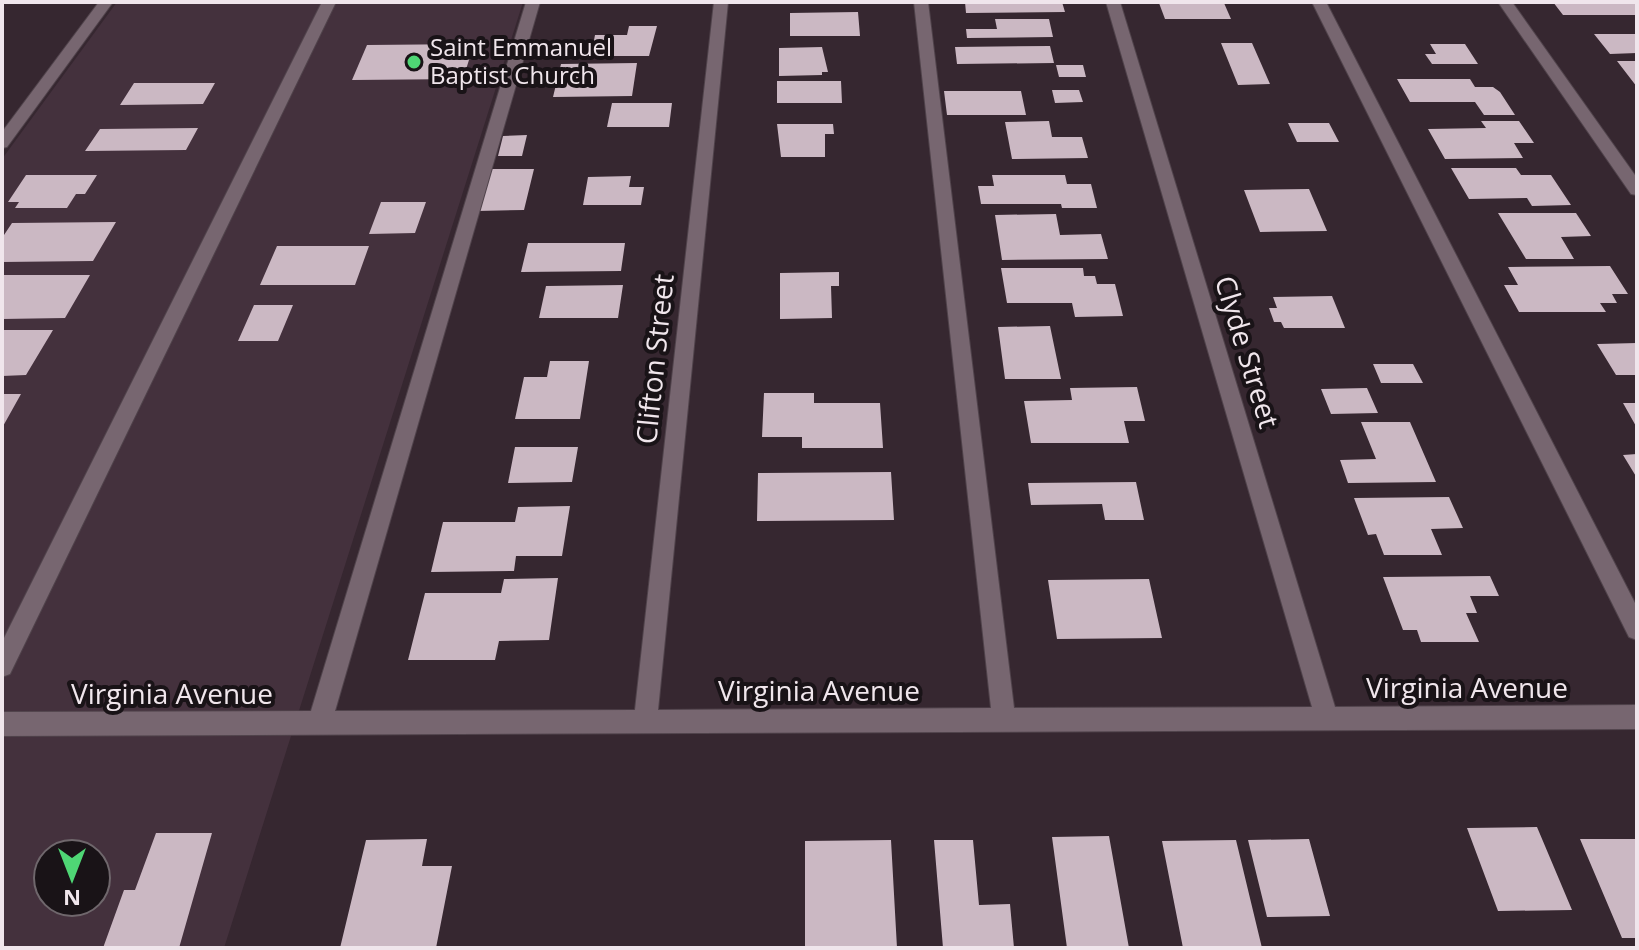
<svg xmlns="http://www.w3.org/2000/svg" width="1639" height="950" viewBox="0 0 1639 950" font-family="'Open Sans',sans-serif">
<style>
.built{fill:#44313d;fill-rule:evenodd}
.building{fill:#cbb8c3}
.lines{fill:none;stroke-linecap:round;stroke-linejoin:round}
.minor-casing{stroke:#50434b;stroke-width:2}
.minor{fill:#776670;fill-rule:evenodd}
.poi-dot{fill:#4fd675;stroke:#191317;stroke-width:3}
.labels{text-anchor:middle;stroke-width:8;stroke-linejoin:round;paint-order:stroke}
.far-poi-label{font-size:24px;fill:#f0e6ec;stroke:#191317;text-anchor:start}
.street-label{font-size:28px;fill:#f0e6ec;stroke:#191317}
</style>
<rect width="100%" height="100%" fill="#362730"/>
<path class="built" d="M 117,2 L 523,2 L 224,948 L 2,948 L 2,159 ZM 48,854 L 96,854 L 96,902 L 48,902 Z"/>
<path class="building" d="M 965,2 L 1062,2 L 1065,12 L 966,13 Z
M 1553,2 L 1637,2 L 1637,15 L 1563,15 Z
M 1159,3 L 1224,3 L 1231,19 L 1165,19 Z
M 858,12 L 860,36 L 790,36 L 790,13 Z
M 995,19 L 1049,19 L 1053,37 L 967,38 L 966,29 L 997,29 Z
M 629,26 L 657,26 L 649,56 L 591,56 L 595,35 L 627,35 Z
M 1594,34 L 1637,34 L 1637,53 L 1610,54 Z
M 1221,43 L 1252,43 L 1270,84 L 1238,85 Z
M 474,44 L 463,79 L 352,80 L 367,45 Z
M 1430,44 L 1465,44 L 1478,64 L 1432,64 L 1425,54 L 1436,54 Z
M 1050,46 L 1054,63 L 957,64 L 955,47 Z
M 822,47 L 828,72 L 822,72 L 822,75 L 779,76 L 779,48 Z
M 1617,61 L 1637,61 L 1637,87 Z
M 637,63 L 632,96 L 553,97 L 561,64 Z
M 1056,65 L 1083,65 L 1086,77 L 1059,77 Z
M 1397,79 L 1470,79 L 1475,87 L 1493,87 L 1500,92 L 1515,115 L 1484,115 L 1475,102 L 1410,102 Z
M 777,81 L 841,81 L 842,103 L 777,103 Z
M 134,83 L 215,83 L 203,104 L 120,105 Z
M 1052,90 L 1079,90 L 1083,102 L 1055,103 Z
M 944,91 L 1021,91 L 1026,115 L 947,115 Z
M 612,103 L 672,103 L 669,127 L 607,127 Z
M 1049,121 L 1052,137 L 1082,137 L 1088,158 L 1012,159 L 1005,122 Z
M 1481,121 L 1519,121 L 1534,143 L 1514,143 L 1523,158 L 1445,159 L 1428,129 L 1486,128 Z
M 1288,123 L 1329,123 L 1339,142 L 1297,142 Z
M 777,124 L 833,124 L 834,134 L 825,134 L 825,157 L 781,157 Z
M 198,128 L 186,150 L 85,151 L 100,129 Z
M 527,135 L 522,156 L 498,156 L 503,136 Z
M 1451,168 L 1516,168 L 1521,175 L 1551,175 L 1571,205 L 1532,206 L 1527,198 L 1469,199 Z
M 489,169 L 534,169 L 524,210 L 477,211 Z
M 26,175 L 97,175 L 85,194 L 76,194 L 67,208 L 15,208 L 19,202 L 8,202 Z
M 992,175 L 1065,175 L 1067,184 L 1091,184 L 1097,208 L 1062,208 L 1061,204 L 981,204 L 978,186 L 994,186 Z
M 631,176 L 629,187 L 644,187 L 641,205 L 583,205 L 588,177 Z
M 1309,189 L 1327,231 L 1260,232 L 1244,190 Z
M 381,202 L 426,202 L 415,233 L 369,234 Z
M 1498,213 L 1576,213 L 1591,236 L 1561,237 L 1574,259 L 1526,259 Z
M 1056,214 L 1060,235 L 1101,234 L 1108,259 L 1002,260 L 995,215 Z
M 116,222 L 93,261 L 2,262 L 2,238 L 12,223 Z
M 528,243 L 625,243 L 621,271 L 521,272 Z
M 277,246 L 369,246 L 355,285 L 260,285 Z
M 1610,266 L 1628,294 L 1612,294 L 1617,303 L 1600,303 L 1606,312 L 1519,312 L 1504,285 L 1518,285 L 1508,267 Z
M 1001,268 L 1083,268 L 1084,276 L 1095,276 L 1097,284 L 1115,284 L 1123,316 L 1075,317 L 1072,303 L 1007,303 Z
M 839,272 L 839,286 L 831,286 L 832,318 L 780,319 L 780,273 Z
M 2,275 L 90,275 L 65,318 L 2,319 Z
M 623,285 L 618,318 L 539,318 L 546,286 Z
M 1332,296 L 1345,328 L 1284,328 L 1281,322 L 1274,322 L 1269,308 L 1277,308 L 1273,297 Z
M 254,305 L 293,305 L 278,341 L 238,341 Z
M 1050,326 L 1061,379 L 1005,379 L 998,327 Z
M 2,330 L 53,330 L 26,375 L 2,376 Z
M 1637,343 L 1637,375 L 1616,375 L 1597,344 Z
M 550,361 L 589,361 L 580,419 L 515,419 L 524,377 L 547,377 Z
M 1373,364 L 1413,364 L 1423,383 L 1381,383 Z
M 1137,387 L 1145,421 L 1124,421 L 1129,443 L 1031,443 L 1024,401 L 1072,400 L 1070,388 Z
M 1367,388 L 1378,413 L 1331,414 L 1321,389 Z
M 764,393 L 814,393 L 814,403 L 880,403 L 883,448 L 802,448 L 802,437 L 762,437 Z
M 2,394 L 21,394 L 2,428 Z
M 1623,403 L 1637,403 L 1637,428 Z
M 1361,422 L 1410,422 L 1436,482 L 1348,483 L 1340,460 L 1376,459 Z
M 515,447 L 578,447 L 572,482 L 508,483 Z
M 1637,454 L 1637,478 L 1623,455 Z
M 891,472 L 894,520 L 757,521 L 758,473 Z
M 1136,482 L 1144,520 L 1105,520 L 1102,504 L 1031,505 L 1028,483 Z
M 1449,497 L 1463,528 L 1431,529 L 1442,555 L 1384,555 L 1376,534 L 1368,535 L 1354,498 Z
M 570,506 L 562,556 L 516,556 L 514,571 L 431,572 L 443,522 L 515,522 L 518,507 Z
M 1490,576 L 1499,596 L 1470,596 L 1477,613 L 1466,613 L 1479,642 L 1421,642 L 1417,630 L 1403,630 L 1383,577 Z
M 558,578 L 549,640 L 499,641 L 495,660 L 408,660 L 425,593 L 501,593 L 504,579 Z
M 1149,579 L 1162,638 L 1057,639 L 1048,580 Z
M 1537,827 L 1572,910 L 1498,911 L 1467,828 Z
M 156,833 L 212,833 L 179,948 L 103,948 L 124,890 L 135,890 Z
M 1109,836 L 1129,948 L 1067,948 L 1052,837 Z
M 427,839 L 422,866 L 452,866 L 436,948 L 340,948 L 366,840 Z
M 1309,839 L 1330,916 L 1267,917 L 1248,840 Z
M 1580,839 L 1637,839 L 1637,938 L 1622,938 Z
M 891,840 L 897,948 L 805,948 L 805,841 Z
M 934,840 L 973,840 L 979,905 L 1010,904 L 1014,948 L 943,948 Z
M 1236,840 L 1262,948 L 1183,948 L 1162,841 Z"/>
<g class="lines">
<defs>
<path id="minor" d="M 99,2 L 113,2 L 7,147 L 2,148 L 2,132 Z
M 322,2 L 336,2 L 10,674 L 2,677 L 2,642 Z
M 526,2 L 540,2 L 335,711 L 635,710 L 714,2 L 728,2 L 658,710 L 991,708 L 914,2 L 928,2 L 1014,708 L 1312,707 L 1106,2 L 1120,2 L 1335,707 L 1637,705 L 1637,729 L 2,736 L 2,712 L 311,711 Z
M 1312,2 L 1326,2 L 1637,607 L 1637,640 L 1629,637 Z
M 1498,2 L 1512,2 L 1637,178 L 1637,195 L 1631,194 Z"/>
</defs>
<use href="#minor" class="minor-casing"/>
<use href="#minor" class="minor"/>
</g>
<circle class="poi-dot" cx="414" cy="62" r="8"/>
<g class="labels">
<g class="far-poi-label">
<text x="430" y="56">Saint Emmanuel<tspan x="430" dy="28">Baptist Church</tspan></text>
</g>
<g class="street-label">
<text transform="translate(1247 352) rotate(73)" y="10">Clyde Street</text>
<text transform="translate(655 359) rotate(-84)" y="10">Clifton Street</text>
<text x="1467" y="698">Virginia Avenue</text>
<text x="819" y="701">Virginia Avenue</text>
<text x="172" y="704">Virginia Avenue</text>
</g>
</g>
<rect width="1639" height="950" fill="none" stroke="#f0e6ec" stroke-width="8"/>
<g transform="translate(72 878) rotate(180)"><circle r="38" fill="#191317" stroke="#6f676c" stroke-width="2"/>
<path d="M0-6L14 30L0 20L-14 30Z" fill="#4fd675"/>
<text y="-12" font-size="22" font-weight="bold" text-anchor="middle" fill="#f0e6ec">N</text>
</g>
</svg>
